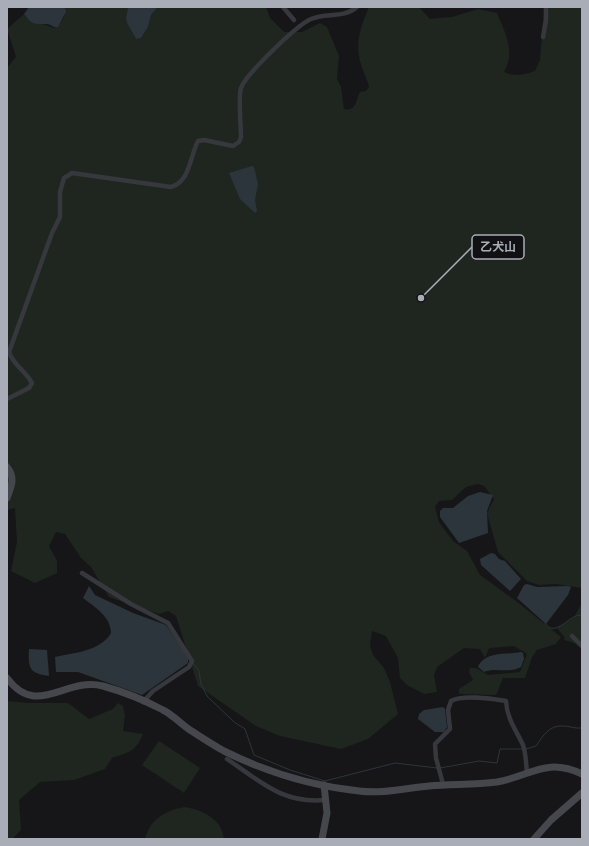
<svg xmlns="http://www.w3.org/2000/svg" width="589" height="846" viewBox="0 0 589 846" font-family="'DM Sans','Noto Sans JP',sans-serif">
<style>
.green{fill:#1e261f}
.water{fill:#2c353c}
.lines{fill:none;stroke-linecap:round;stroke-linejoin:round}
.stream{stroke:#2c353c;stroke-width:1}
.street{stroke:#37383d;stroke-width:4.5}
.secondary{stroke:#45474d;stroke-width:7}
.leader{fill:none;stroke:#a8adb8;stroke-width:1.5}
.callout-dot{fill:#a8adb8;stroke:#111113;stroke-width:1.5}
.callout{fill:#111113;stroke:#a8adb8;stroke-width:1.5}
.callout-label{font-size:12px;text-anchor:middle;font-weight:bold;fill:#a8adb8}
</style>
<rect width="100%" height="100%" fill="#161618"/>
<path class="green" d="M 65,7 L 128,7 L 126,18 L 127,23 L 136,39 L 141,38 L 148,27 L 151,15 L 158,7 L 266,7 L 270,18 L 284,32 L 302,32 L 320,23 L 327,27 L 339,56 L 337,79 L 341,87 L 344,109 C 356,112 356,100 360,92 L 366,91 L 369,87 C 367,78 363,72 361,64 C 354,44 361,26 369,7 L 419,7 L 430,19 L 452,17 L 478,9 L 497,13 C 505,33 516,51 504,72 C 515,77 524,75 535,71 L 540,60 L 544,10 L 543,7 L 582,7 L 582,588 L 556,584 L 539,585 L 527,581 L 498,552 L 487,513 L 494,499 L 484,486 L 478,484 L 466,487 L 452,500 L 439,501 L 435,507 L 439,522 L 453,541 L 467,551 L 480,575 L 516,601 L 561,637 L 556,644 L 537,650 L 532,657 L 525,678 L 503,678 L 496,695 L 459,694 L 459,689 L 473,680 L 469,672 L 470,668 L 476,668 L 488,675 L 520,672 L 527,654 L 514,646 L 489,648 L 485,658 L 480,649 L 464,648 L 437,667 L 434,675 L 437,692 L 424,694 L 407,685 L 400,678 L 398,658 L 386,636 L 372,631 L 370,646 L 373,655 L 384,668 L 390,682 L 398,714 L 368,739 L 341,749 L 280,736 L 256,726 L 198,686 L 176,616 L 168,611 L 159,614 L 109,597 L 91,567 L 81,558 L 65,534 L 56,532 L 49,546 L 57,561 L 57,573 L 35,583 L 11,571 L 17,542 L 15,508 L 7,510 L 7,68 L 16,57 L 7,29 L 24,14 L 28,19 L 54,28 C 61,23 67,16 65,7 Z
M 582,603 L 582,649 L 574,643 L 564,640 L 565,638 L 557,628 L 574,617 Z
M 7,701 L 28,703 L 68,703 L 89,719 L 113,709 L 118,703 L 123,706 L 125,716 L 123,731 L 143,734 C 135,752 130,752 112,758 L 105,769 L 74,780 L 40,782 L 19,800 L 21,830 L 13,838 L 7,839 Z
M 159,741 L 200,768 L 184,793 L 142,765 Z
M 185,807 C 203,810 222,819 224,839 L 145,839 C 150,819 166,810 185,807 Z"/>
<path class="water" d="M 29,7 L 65,7 L 66,12 L 58,27 C 53,28 51,24 46,24 C 34,24 32,25 24,14 Z
M 128,7 L 158,7 L 151,15 L 148,27 L 141,38 L 136,39 L 127,23 L 126,18 Z
M 252,166 L 254,167 L 258,184 L 255,200 L 257,211 L 255,213 L 240,199 L 229,173 Z
M 480,492 L 493,495 L 487,511 L 488,533 L 459,543 L 440,517 L 440,511 L 443,508 L 453,508 L 468,496 Z
M 491,553 L 495,554 L 499,559 L 505,561 L 521,579 L 510,591 L 481,565 L 480,559 Z
M 527,584 L 537,587 L 568,586 L 571,587 L 568,595 L 546,624 L 517,598 L 524,585 Z
M 89,586 L 95,595 L 133,613 L 166,625 L 188,657 L 188,663 L 142,695 L 78,672 L 56,672 L 55,657 C 73,653 101,651 111,633 C 111,617 95,607 83,598 Z
M 29,649 L 47,650 L 49,676 C 29,673 28,668 29,649 Z
M 521,652 L 523,653 L 524,659 L 521,667 C 508,674 495,667 484,672 L 478,667 C 485,651 506,655 521,652 Z
M 443,707 L 445,709 L 447,727 L 444,732 L 435,732 L 418,719 L 419,714 L 424,710 Z"/>
<g class="lines">
<path class="stream" d="M 545,623 C 553,638 568,618 576,616 C 578,615 580,616 582,615
M 193,663 L 199,671 L 201,684 L 207,696 L 234,722 L 245,729 L 254,755 L 290,770 L 325,781 L 395,763 L 437,768
M 526,749 L 536,746 C 543,736 549,725 563,726 C 570,726 575,729 582,728
M 440,768 L 479,761 L 497,763 L 500,749 L 523,749"/>
<path class="street" d="M 283,7 L 294,20
M 543,37 L 546,20 L 546,7
M 7,399 L 29,388 L 32,383 C 26,371 13,365 9,352 L 52,233 L 60,217 L 60,192 L 64,178 L 72,173 L 171,187 C 190,182 190,156 198,141 L 204,140 L 233,146 L 239,142 L 241,137 C 241,126 238,96 241,88 C 246,74 297,25 311,19 C 326,12 343,19 357,7
M 82,573 L 131,604 L 168,623 L 192,661 L 189,667 L 153,691 L 143,702
M 572,636 L 582,646
M 227,759 C 260,781 282,804 325,800
M 443,784 L 436,758 L 435,744 L 450,729 L 448,710 L 451,701 C 463,694 493,699 506,701 C 507,719 516,730 523,745 C 526,753 526,765 527,773"/>
<path class="secondary" d="M 7,467 C 16,478 11,487 7,498
M 7,678 C 37,719 66,676 103,686 C 121,691 146,701 163,710 C 173,715 181,724 190,730 C 201,737 213,745 224,751 C 266,772 312,786 359,791 C 383,794 405,788 429,786 C 452,784 474,785 497,782 C 531,776 546,757 582,774
M 322,839 L 327,813 L 324,785
M 534,839 L 551,820 L 582,793"/>
</g>
<path class="leader" d="M421 298L472 247"/>
<circle class="callout-dot" cx="421" cy="298" r="4"/>
<rect class="callout" x="472" y="235" width="52" height="24" rx="4"/>
<g class="callout-label">
<text x="498" y="251">乙犬山</text>
</g>
<rect width="589" height="846" fill="none" stroke="#a8adb8" stroke-width="16"/>
</svg>
